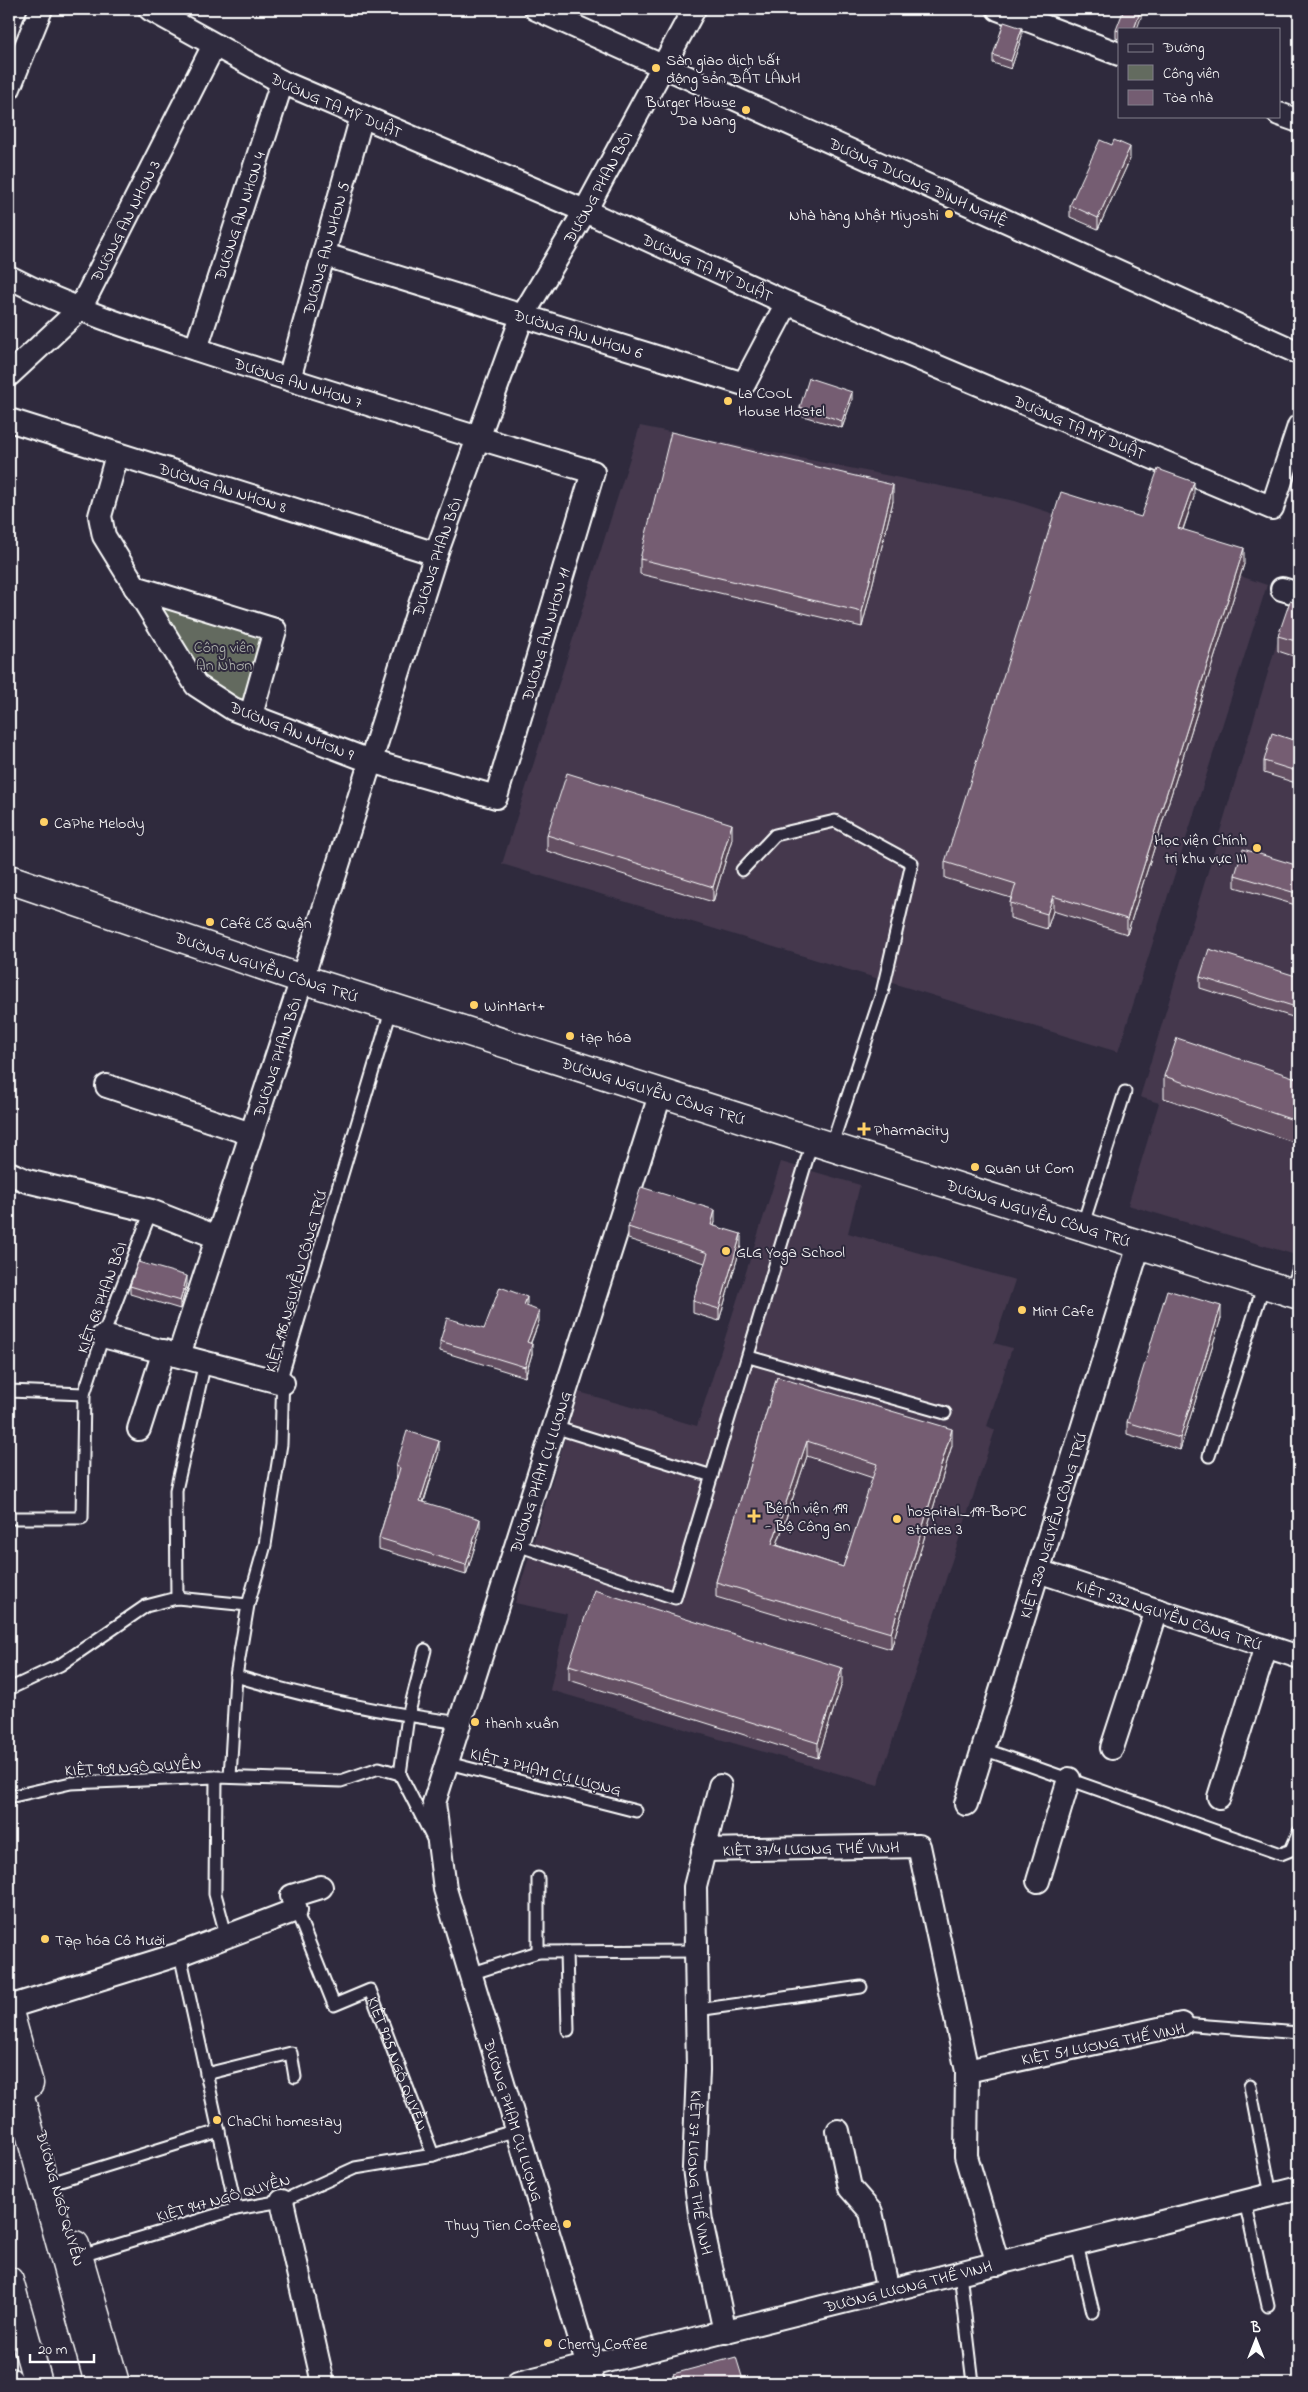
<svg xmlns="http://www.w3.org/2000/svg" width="1308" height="2392" viewBox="0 0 1308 2392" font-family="'Indie Flower',sans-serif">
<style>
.built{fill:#44394d}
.green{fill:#636b5f;stroke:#b1b5af}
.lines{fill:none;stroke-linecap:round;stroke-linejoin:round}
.service-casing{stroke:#fff;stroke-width:15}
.minor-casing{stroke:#fff;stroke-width:26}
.tertiary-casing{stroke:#fff;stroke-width:31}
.trunk-casing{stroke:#fff;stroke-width:31}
.service{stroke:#2f2a3d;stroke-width:11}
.minor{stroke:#2f2a3d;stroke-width:22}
.tertiary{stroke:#2f2a3d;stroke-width:28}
.trunk{stroke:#2f2a3d;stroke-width:28}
.wall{fill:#645062;stroke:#fff;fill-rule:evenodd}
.shaded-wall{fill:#514150;stroke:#fff}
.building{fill:#745d72;stroke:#fff;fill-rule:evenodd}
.poi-dot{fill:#ffd166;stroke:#2f2a3d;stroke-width:2}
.labels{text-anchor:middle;stroke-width:4;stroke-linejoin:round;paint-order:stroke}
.poi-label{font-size:16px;fill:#fff;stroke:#2f2a3d;text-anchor:start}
.street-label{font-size:16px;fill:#fff;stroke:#2f2a3d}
.park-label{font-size:16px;fill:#b1b5af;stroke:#2f2a3d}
</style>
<rect width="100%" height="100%" fill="#2f2a3d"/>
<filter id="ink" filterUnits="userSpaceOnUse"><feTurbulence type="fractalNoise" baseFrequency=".02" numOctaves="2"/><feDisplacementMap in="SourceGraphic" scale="10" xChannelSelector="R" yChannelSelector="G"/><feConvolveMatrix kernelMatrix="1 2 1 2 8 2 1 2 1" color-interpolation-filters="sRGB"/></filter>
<g filter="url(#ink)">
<path class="built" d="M 640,426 L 1015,501 L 1267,585 L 1118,1052 L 502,864 Z
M 1291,596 L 1299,599 L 1299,1256 L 1128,1205 L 1159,1103 L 1140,1097 Z
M 781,1162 L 860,1185 L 848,1233 L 1015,1280 L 994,1343 L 1012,1348 L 987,1426 L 995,1430 L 878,1785 L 550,1690 L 567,1614 L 515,1603 L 579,1392 L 697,1426 Z"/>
<path class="green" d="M 144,594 L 270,634 L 248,710 L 198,679 Z"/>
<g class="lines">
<defs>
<g id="service">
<path d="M 742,870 L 775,835 L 835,821 L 912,863 L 882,993 L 831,1147"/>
<path d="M 1082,1227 L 1125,1092"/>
<path d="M 1291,1293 L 1299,1268"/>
<path d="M 749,1357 L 945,1413"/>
<path d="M 9,1391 L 84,1394"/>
<path d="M 554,1427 L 712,1476"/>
<path d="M 1209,1456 L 1264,1284"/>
<path d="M 9,1514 L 13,1518 L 82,1518 L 84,1394 L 103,1336 L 151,1211"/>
<path d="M 517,1545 L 675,1598 L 812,1142"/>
<path d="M 177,1598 L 176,1490 L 205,1362"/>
<path d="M 236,1676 C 311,1699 384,1713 461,1723"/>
<path d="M 9,1689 L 60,1665 L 146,1606 L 177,1598 L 248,1605"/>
<path d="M 983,1749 L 1281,1854 L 1291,1850 L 1299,1832"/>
<path d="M 448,1763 L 636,1811"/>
<path d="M 400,1774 L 408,1716 L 425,1650"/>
<path d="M 400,1774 L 432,1837"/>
<path d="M 216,1777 L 215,1894 L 227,1938"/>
<path d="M 230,1777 L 236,1676 L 248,1605 L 265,1545 L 281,1444 L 283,1372 L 392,1007"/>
<path d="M 9,1797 L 71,1783 L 216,1777 L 341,1781 L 379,1768 L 400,1774"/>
<path id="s1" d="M 296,1910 L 334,2005 L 370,1990 L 433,2155"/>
<path d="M 538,1952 L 538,1878"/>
<path d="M 566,1952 L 568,2030"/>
<path d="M 180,1954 L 236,2209"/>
<path d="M 470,1974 L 538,1952 L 695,1951"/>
<path d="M 697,2010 L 861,1987"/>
<path d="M 1182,2024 L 1299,2033"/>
<path d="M 206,2074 L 291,2053 L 295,2077"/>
<path d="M 1250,2086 L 1271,2195"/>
<path d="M 57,2181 L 219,2131"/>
<path d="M 1245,2201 L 1268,2306"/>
<path d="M 1077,2244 L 1093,2312"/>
<path d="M 78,2257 L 236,2209 L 282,2201 L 355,2168 L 433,2155 L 517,2130"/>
<path d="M 960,2273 L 973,2383"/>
</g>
<g id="minor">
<path id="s2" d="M 150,9 L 282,82 L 585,211 L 787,303 L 1272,508 L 1299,426"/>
<path id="s3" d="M 536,9 L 1299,353"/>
<path d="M 998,9 L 1119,54"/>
<path d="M 9,88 L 41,9"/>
<path d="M 1279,114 L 1299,121"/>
<path id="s4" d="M 325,255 L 744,384 L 787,303"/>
<path id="s5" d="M 9,277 C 80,314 159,337 235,362 C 354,400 473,437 593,472 L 496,797 L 370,761 L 233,709 L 196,685 L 104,536 L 100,516 L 117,455"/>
<path id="s6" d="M 196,349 L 282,82"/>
<path id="s7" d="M 9,375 L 80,309 L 214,45"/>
<path id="s8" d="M 289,379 L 362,116"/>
<path id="s9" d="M 9,420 L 436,554"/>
<path d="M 135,587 L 275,630 L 251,715"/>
<path d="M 1282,589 L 1299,594"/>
<path d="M 107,1086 L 251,1134"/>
<path d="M 9,1173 L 27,1181 L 151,1211 L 217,1237"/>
<path d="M 103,1336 L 283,1383"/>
<path id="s10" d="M 179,1355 L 302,979 L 436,554 L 522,317 L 585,211 L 694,9"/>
<path d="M 139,1429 L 164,1351"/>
<path id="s11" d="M 1038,1571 L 1299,1657"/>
<path d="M 1112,1748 L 1157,1610"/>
<path id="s12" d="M 720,1786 L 695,1887 L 698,2070 L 694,2168 L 701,2221 L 725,2332"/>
<path d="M 1219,1797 L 1266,1646"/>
<path id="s13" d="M 966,1804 L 1139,1245"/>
<path id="s14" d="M 703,1850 L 919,1846 L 967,2071 L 966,2156 L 998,2264"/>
<path d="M 1038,1881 L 1069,1779"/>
<path d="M 9,2007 L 180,1954 L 296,1910 L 292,1896 L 321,1887"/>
<path d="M 967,2071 L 1182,2024"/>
<path d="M 838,2131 L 850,2188 L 871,2212 L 888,2291"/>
<path d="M 282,2201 L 323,2383"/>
<path id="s15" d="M 518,2383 L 1299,2188"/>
<path id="s16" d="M 593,2383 L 445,1889 L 434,1803 L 661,1092"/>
</g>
<g id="tertiary">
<path id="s17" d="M 9,879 L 302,979 L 1299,1295"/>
<path d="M 9,2012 L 29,2084"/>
<path d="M 75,2245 L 115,2383"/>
<path d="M 9,2382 L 9,2383"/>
</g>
<path id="trunk" d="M 9,2057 L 99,2383
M 9,2281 L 38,2383"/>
</defs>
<use href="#service" class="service-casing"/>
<use href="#minor" class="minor-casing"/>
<use href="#tertiary" class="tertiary-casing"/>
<use href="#trunk" class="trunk-casing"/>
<use href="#service" class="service"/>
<use href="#minor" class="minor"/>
<use href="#tertiary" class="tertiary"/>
<use href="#trunk" class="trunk"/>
</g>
<path class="wall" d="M 1299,9 L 1299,26 L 1297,25 L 1297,14 Z
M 1119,29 L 1119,39 L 1116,38 L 1116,30 Z
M 1022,36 L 1011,69 L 993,63 L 993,55 Z
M 1130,159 L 1098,229 L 1070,217 L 1070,205 Z
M 852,400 L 842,428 L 800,415 L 800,407 Z
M 1194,497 L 1183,530 L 1244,564 L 1127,934 L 1053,911 L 1047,929 L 1010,918 L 1010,903 L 1011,898 L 945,878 L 945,862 L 1141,517 Z
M 893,501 L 862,627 L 640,574 L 640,559 Z
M 1299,604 L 1299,678 L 1295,676 L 1295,661 L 1296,657 L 1278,651 L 1278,636 Z
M 1299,742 L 1299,784 L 1264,773 L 1264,761 Z
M 547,835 L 732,839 L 713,902 L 547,851 Z
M 1299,866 L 1299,906 L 1235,887 L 1235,875 Z
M 1200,977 L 1299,977 L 1299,1019 L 1200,988 Z
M 1164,1076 L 1299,1079 L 1299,1144 L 1164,1098 Z
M 715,1222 L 714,1226 L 741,1246 L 719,1321 L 693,1313 L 693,1301 L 705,1263 L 628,1239 L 628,1227 Z
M 187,1284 L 180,1309 L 130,1294 L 130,1286 Z
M 527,1306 L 539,1321 L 531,1343 L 532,1354 L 525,1377 L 440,1351 L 440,1341 L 484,1329 Z
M 1221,1318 L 1180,1450 L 1127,1434 L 1127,1422 Z
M 777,1377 L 952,1445 L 891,1649 L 716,1597 L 716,1582 ZM 807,1456 L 873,1478 L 843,1567 L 777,1545 Z
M 439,1452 L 424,1502 L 480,1530 L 466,1575 L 379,1549 L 379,1538 L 397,1477 L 396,1477 L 396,1466 Z
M 569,1665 L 842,1683 L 818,1758 L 569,1680 Z
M 673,2374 L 744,2383 L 673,2383 Z"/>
<path class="shaded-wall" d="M 1141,9 L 1144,9 L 1137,29 L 1134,29 Z
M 1022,28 L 1022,36 L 1011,69 L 1011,61 Z
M 1130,147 L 1130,159 L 1098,229 L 1098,218 Z
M 852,392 L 852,400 L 842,428 L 842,421 Z
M 1194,482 L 1194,497 L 1178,543 L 1178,528 Z
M 893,485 L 893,501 L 862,627 L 862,612 Z
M 1244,548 L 1244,564 L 1127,934 L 1127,919 Z
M 732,824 L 732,839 L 713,902 L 713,887 Z
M 1053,896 L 1053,911 L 1047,929 L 1047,914 Z
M 715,1210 L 715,1222 L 711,1237 L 711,1225 Z
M 741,1234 L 741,1246 L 719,1321 L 719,1309 Z
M 187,1276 L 187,1284 L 180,1309 L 180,1301 Z
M 527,1297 L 527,1307 L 524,1305 Z
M 1221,1306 L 1221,1318 L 1180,1450 L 1180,1438 Z
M 539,1311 L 539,1321 L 527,1352 L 527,1342 Z
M 532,1344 L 532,1354 L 525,1377 L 525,1367 Z
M 952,1429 L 952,1445 L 891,1649 L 891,1633 Z
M 439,1441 L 439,1452 L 420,1512 L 420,1501 Z
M 807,1441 L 807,1456 L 772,1559 L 772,1544 Z
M 480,1519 L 480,1530 L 466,1575 L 466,1565 Z
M 842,1668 L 842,1683 L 818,1758 L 818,1743 Z"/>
<path class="building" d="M 1124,9 L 1141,9 L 1134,29 L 1119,29 L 1119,31 L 1116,30 Z
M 1004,22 L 1022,28 L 1011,61 L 993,55 Z
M 1100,140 L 1112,145 L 1114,140 L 1130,147 L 1098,218 L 1070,205 Z
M 809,378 L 852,392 L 842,421 L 800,407 Z
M 671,432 L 893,485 L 862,612 L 640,559 Z
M 1158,469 L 1194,482 L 1178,528 L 1244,548 L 1127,919 L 1053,896 L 1047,914 L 1010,903 L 1016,884 L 945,862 L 1061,492 L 1141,517 Z
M 1290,601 L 1299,604 L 1299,642 L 1278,636 Z
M 1299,648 L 1299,663 L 1295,661 Z
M 1272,733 L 1299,742 L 1299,772 L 1264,761 Z
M 567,773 L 732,824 L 713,887 L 547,835 Z
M 1243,849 L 1299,866 L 1299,894 L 1235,875 Z
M 1209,949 L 1299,977 L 1299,1008 L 1200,977 Z
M 1177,1038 L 1299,1079 L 1299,1122 L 1164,1076 Z
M 641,1187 L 715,1210 L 711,1225 L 741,1234 L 719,1309 L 693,1301 L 708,1253 L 628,1227 Z
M 138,1262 L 187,1276 L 180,1301 L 130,1286 Z
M 500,1287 L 527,1297 L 524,1305 L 539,1311 L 527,1342 L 532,1344 L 525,1367 L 440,1341 L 447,1318 L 484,1329 Z
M 1167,1290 L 1221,1306 L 1180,1438 L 1127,1422 Z
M 777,1377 L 952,1429 L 891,1633 L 716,1582 ZM 807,1441 L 877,1464 L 843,1567 L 772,1544 Z
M 407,1431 L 439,1441 L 420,1501 L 480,1519 L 466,1565 L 379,1538 L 400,1468 L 396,1466 Z
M 594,1590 L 842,1668 L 818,1743 L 569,1665 Z
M 736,2357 L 744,2383 L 676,2383 L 673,2374 Z"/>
</g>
<g class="poi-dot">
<circle cx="656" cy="68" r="5"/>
<circle cx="746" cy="110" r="5"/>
<circle cx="949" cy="214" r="5"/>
<circle cx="728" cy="401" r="5"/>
<circle cx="44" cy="822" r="5"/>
<circle cx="1257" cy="848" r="5"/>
<circle cx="210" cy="922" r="5"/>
<circle cx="474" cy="1005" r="5"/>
<circle cx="570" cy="1036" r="5"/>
<path d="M861.5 1121.5h5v5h5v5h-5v5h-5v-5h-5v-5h5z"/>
<circle cx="975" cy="1167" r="5"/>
<circle cx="726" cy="1251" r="5"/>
<circle cx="1022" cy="1310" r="5"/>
<path d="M751.5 1508.5h5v5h5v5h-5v5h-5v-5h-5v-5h5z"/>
<circle cx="897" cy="1519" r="5"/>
<circle cx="475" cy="1722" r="5"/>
<circle cx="45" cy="1939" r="5"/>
<circle cx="217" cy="2120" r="5"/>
<circle cx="567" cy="2224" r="5"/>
<circle cx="548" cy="2343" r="5"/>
</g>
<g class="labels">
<g class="poi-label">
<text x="666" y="65">Sàn giao dịch bất<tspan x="666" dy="18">động sản ĐẤT LÀNH</tspan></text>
<text x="736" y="107" text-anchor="end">Burger House<tspan x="736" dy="18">Da Nang</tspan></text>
<text x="939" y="220" text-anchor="end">Nhà hàng Nhật Miyoshi</text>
<text x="738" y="398">La COOL<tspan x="738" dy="18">House Hostel</tspan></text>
<text x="54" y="828">CaPhe Melody</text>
<text x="1247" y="845" text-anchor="end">Học viện Chính<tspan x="1247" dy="18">trị khu vực III</tspan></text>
<text x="220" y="928">Café Cố Quận</text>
<text x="484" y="1011">WinMart+</text>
<text x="580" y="1042">tạp hóa</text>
<text x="874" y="1135">Pharmacity</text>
<text x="985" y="1173">Quan Ut Com</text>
<text x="736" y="1257">GLG Yoga School</text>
<text x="1032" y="1316">Mint Cafe</text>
<text x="765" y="1513">Bệnh viện 199<tspan x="765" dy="18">- Bộ Công an</tspan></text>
<text x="907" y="1516">hospital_199-BoPC<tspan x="907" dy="18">stories 3</tspan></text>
<text x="485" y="1728">thanh xuân</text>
<text x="55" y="1945">Tạp hóa Cô Mười</text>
<text x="227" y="2126">ChaChi homestay</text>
<text x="557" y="2230" text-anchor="end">Thuy Tien Coffee</text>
<text x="558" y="2349">Cherry Coffee</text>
</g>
<g class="street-label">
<text dy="6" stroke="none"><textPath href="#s2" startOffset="210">ĐƯỜNG TẠ MỸ DUẬT</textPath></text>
<text dy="6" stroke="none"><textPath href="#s3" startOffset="419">ĐƯỜNG DƯƠNG ĐÌNH NGHỆ</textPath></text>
<text dy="6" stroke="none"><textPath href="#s10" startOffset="1244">ĐƯỜNG PHAN BÔI</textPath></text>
<text dy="6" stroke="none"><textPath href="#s6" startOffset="140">ĐƯỜNG AN NHƠN 4</textPath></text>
<text dy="6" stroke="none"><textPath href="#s7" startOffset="196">ĐƯỜNG AN NHƠN 3</textPath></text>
<text dy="6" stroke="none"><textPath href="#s8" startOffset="136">ĐƯỜNG AN NHƠN 5</textPath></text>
<text dy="6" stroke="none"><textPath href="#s2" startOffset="615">ĐƯỜNG TẠ MỸ DUẬT</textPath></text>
<text dy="6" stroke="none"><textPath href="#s4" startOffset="265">ĐƯỜNG AN NHƠN 6</textPath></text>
<text dy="6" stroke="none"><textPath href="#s5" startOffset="308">ĐƯỜNG AN NHƠN 7</textPath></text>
<text dy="6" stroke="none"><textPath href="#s2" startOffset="1020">ĐƯỜNG TẠ MỸ DUẬT</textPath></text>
<text dy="6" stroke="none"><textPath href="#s9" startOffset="224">ĐƯỜNG AN NHƠN 8</textPath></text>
<text dy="6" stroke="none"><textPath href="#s10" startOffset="839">ĐƯỜNG PHAN BÔI</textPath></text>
<text transform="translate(545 634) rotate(-74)" y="6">ĐƯỜNG AN NHƠN 11</text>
<text transform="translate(292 730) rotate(22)" y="6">ĐƯỜNG AN NHƠN 9</text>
<text dy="6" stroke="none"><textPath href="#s17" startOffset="272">ĐƯỜNG NGUYỄN CÔNG TRỨ</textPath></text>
<text dy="6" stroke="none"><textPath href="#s10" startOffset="314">ĐƯỜNG PHAN BÔI</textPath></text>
<text dy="6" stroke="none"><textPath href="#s17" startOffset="678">ĐƯỜNG NGUYỄN CÔNG TRỨ</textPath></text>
<text dy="6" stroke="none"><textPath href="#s17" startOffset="1082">ĐƯỜNG NGUYỄN CÔNG TRỨ</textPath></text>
<text transform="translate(295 1281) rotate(-74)" y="6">KIỆT 196 NGUYỄN CÔNG TRỨ</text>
<text transform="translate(101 1297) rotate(-70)" y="6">KIỆT 68 PHAN BÔI</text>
<text dy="6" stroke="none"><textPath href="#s16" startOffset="950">ĐƯỜNG PHẠM CỰ LƯỢNG</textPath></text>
<text dy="6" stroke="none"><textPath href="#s13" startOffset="292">KIỆT 230 NGUYỄN CÔNG TRỨ</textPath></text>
<text dy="6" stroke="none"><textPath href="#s11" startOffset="138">KIỆT 232 NGUYỄN CÔNG TRỨ</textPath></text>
<text transform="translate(133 1766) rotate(-3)" y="6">KIỆT 909 NGÔ QUYỀN</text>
<text transform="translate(546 1771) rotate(14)" y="6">KIỆT 7 PHẠM CỰ LƯỢNG</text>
<text dy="6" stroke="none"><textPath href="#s14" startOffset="108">KIỆT 37/4 LƯƠNG THẾ VINH</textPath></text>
<text transform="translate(1103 2043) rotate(-11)" y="6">KIỆT 51 LƯƠNG THẾ VINH</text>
<text dy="6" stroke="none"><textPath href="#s1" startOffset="220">KIỆT 925 NGÔ QUYỀN</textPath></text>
<text transform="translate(514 2120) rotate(73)" y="6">ĐƯỜNG PHẠM CỰ LƯỢNG</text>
<text dy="6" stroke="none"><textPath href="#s12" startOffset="390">KIỆT 37 LƯƠNG THẾ VINH</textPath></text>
<text transform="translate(223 2197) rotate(-16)" y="6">KIỆT 947 NGÔ QUYỀN</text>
<text transform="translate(61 2198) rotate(74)" y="6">ĐƯỜNG NGÔ QUYỀN</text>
<text dy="6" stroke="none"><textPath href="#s15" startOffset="402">ĐƯỜNG LƯƠNG THẾ VINH</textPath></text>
</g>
<g class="park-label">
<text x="224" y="652">Công viên<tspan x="224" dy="18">An Nhơn</tspan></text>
</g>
</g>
<rect width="1308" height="2392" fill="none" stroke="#2f2a3d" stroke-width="30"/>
<rect x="15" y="15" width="1278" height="2362" fill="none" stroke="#fff" stroke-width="2" filter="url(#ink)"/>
<rect x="1118" y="28" width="162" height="90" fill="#2f2a3d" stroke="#827f8b"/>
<rect x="1128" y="44" width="25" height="8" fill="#2f2a3d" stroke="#827f8b"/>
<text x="1163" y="52" font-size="15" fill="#ffffff">Đường</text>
<rect x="1128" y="65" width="25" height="15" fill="#636b5f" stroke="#827f8b"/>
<text x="1163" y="78" font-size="15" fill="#ffffff">Công viên</text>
<rect x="1128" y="90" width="25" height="15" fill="#745d72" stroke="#827f8b"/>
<text x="1163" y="102" font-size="15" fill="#ffffff">Tòa nhà</text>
<g transform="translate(1256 2340)" stroke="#2f2a3d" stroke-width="4" paint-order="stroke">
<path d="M0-4L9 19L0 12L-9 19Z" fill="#ffffff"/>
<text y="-8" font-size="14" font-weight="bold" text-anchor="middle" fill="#ffffff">B</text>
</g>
<path d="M30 2354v8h64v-8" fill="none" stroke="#ffffff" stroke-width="2.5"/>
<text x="38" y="2354" font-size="15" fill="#ffffff" stroke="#2f2a3d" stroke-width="4" paint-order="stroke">20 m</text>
</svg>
